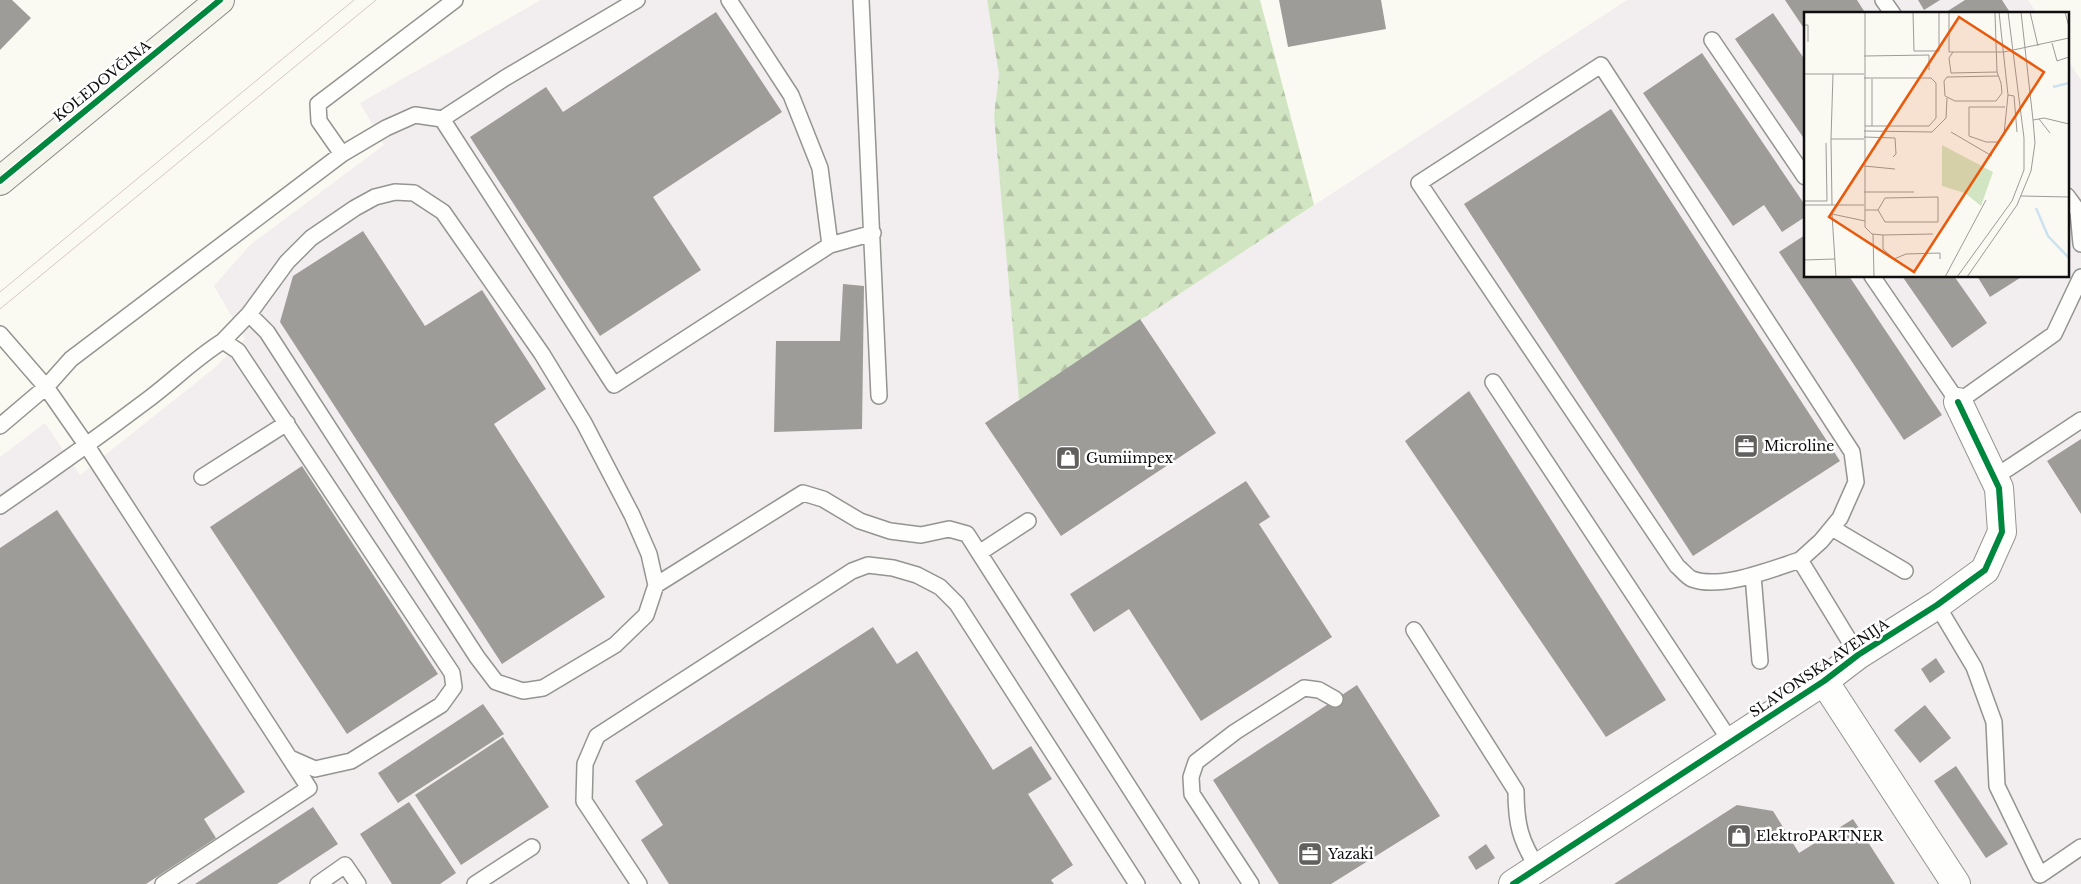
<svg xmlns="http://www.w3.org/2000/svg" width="2081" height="884" viewBox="0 0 2081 884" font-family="'Libre Baskerville',serif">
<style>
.industrial{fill:#f2edef}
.forest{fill:url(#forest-firs)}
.building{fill:#9e9c98}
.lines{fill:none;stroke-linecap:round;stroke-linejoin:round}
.lane-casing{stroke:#949491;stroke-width:18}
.street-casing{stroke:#949491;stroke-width:30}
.secondary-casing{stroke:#8b8a87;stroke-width:30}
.lane{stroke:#fefefd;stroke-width:15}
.street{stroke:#fefefd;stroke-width:28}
.secondary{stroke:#f4f4ea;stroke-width:28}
.tram{stroke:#d6c7c5;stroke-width:1}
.cycleway-casing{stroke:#fff;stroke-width:9}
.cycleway{stroke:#00873e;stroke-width:6}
.labels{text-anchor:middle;stroke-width:5;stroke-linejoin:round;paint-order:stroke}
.street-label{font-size:14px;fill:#0e0e0e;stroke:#fff}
.poi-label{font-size:14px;fill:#0e0e0e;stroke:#fff;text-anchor:start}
.inset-river{fill:none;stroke:#cce2f1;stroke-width:2.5}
.inset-road{fill:none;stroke:#9c9b97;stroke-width:1}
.view{fill:#e8590c;fill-opacity:0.15;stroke:#e8590c;stroke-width:2.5}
.inset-edge{fill:none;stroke:#0e0e0e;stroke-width:2.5}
</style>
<defs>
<pattern id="forest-firs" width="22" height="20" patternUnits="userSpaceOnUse" patternTransform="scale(1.25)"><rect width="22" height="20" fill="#d2e5c3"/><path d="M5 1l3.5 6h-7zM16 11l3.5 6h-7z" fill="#b3c3a6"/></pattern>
</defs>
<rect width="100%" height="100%" fill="#faf9f2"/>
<path class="industrial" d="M 541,0 L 987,0 L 999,74 L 994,116 L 1019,399 L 1627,0 L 2028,0 L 2037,14 L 1805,14 L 1805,276 L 2067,276 L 2067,59 L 2081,80 L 2081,884 L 0,884 L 0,457 L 45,423 L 80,475 L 212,370 L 245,339 L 214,286 L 250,245 L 384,145 L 360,103 Z"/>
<path class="forest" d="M 987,0 L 1260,0 L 1314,205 L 1019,400 L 994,116 L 999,74 Z"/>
<path class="building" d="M 0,0 L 12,0 L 31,18 L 0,50 Z
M 1279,0 L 1381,0 L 1386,29 L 1288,47 Z
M 1785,0 L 1857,0 L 1866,14 L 1805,14 L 1805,30 Z
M 1918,0 L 1940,0 L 1924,10 Z
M 1965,0 L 2002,0 L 2011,14 L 1943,14 Z
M 716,12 L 782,112 L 653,197 L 701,270 L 600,336 L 470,137 L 546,87 L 563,112 Z
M 1773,13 L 1805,60 L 1805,140 L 1735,39 Z
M 1702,53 L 1805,205 L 1805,217 L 1782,232 L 1764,205 L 1733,226 L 1643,93 Z
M 1611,109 L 1840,461 L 1693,556 L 1464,204 Z
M 363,231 L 425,326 L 482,290 L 546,389 L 494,424 L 605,597 L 502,664 L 280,322 L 293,276 Z
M 1805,235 L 1805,276 L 1849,276 L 1942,415 L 1904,440 L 1779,252 Z
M 1902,276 L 1954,276 L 1987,323 L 1952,348 Z
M 1977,276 L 2023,276 L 1990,297 Z
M 843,284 L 864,286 L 862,429 L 774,432 L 776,341 L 840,341 Z
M 1140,319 L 1216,433 L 1061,536 L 985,423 Z
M 1469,391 L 1666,700 L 1606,737 L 1405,441 Z
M 2081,439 L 2081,514 L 2047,461 Z
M 302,466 L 438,674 L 347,734 L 210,527 Z
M 1246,481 L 1270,517 L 1259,524 L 1332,637 L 1201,721 L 1129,609 L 1094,632 L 1070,594 Z
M 57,510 L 245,792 L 204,819 L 216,838 L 146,884 L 0,884 L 0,548 Z
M 873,627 L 897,664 L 917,651 L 993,770 L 1031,746 L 1052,779 L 1028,794 L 1073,865 L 1051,880 L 1054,884 L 669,884 L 641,840 L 663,825 L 635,781 Z
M 1936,658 L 1945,672 L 1930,683 L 1921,669 Z
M 1357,685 L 1440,816 L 1331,884 L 1279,884 L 1213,780 Z
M 483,704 L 504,734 L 398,803 L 378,773 Z
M 1925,705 L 1951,738 L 1920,763 L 1894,730 Z
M 503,737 L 549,807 L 461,865 L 415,795 Z
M 1956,766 L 2008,844 L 1986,858 L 1934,781 Z
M 409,802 L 456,873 L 440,884 L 392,884 L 360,834 Z
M 1737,805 L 1773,811 L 1799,853 L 1853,819 L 1895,884 L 1614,884 Z
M 313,807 L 338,844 L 277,884 L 195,884 Z
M 1486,844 L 1495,858 L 1476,870 L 1468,857 Z"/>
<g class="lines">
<defs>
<path id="lane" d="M 861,0 L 879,396
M 1883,0 L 1893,14
M 1712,40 L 1805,177
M 442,119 L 614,385 L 830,245 L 820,168 L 791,95 L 729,0
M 342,154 L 319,121 L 318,104 L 455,0
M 2067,196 L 2078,211 L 2081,244
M 830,245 L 873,233
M 1872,276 L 1958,402 L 2054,334 L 2081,277
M 0,334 L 46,387 L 87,446 L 309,788 L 163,884
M 223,341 L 249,314 L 287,262 L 311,238 L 355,208 L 375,197 L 395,192 L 414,193 L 443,212 L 542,354 L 584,423 L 632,515 L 649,554 L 656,585 L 646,615 L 615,645 L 543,688 L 523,691 L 496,682 L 477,657 L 267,332 L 249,314
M 1493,382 L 1731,742
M 0,426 L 46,387 L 71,359 L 342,154 L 386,128 L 415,115 L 442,119 L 505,78 L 637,0
M 202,477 L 287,423
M 1995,477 L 2081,420
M 0,506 C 51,471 101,435 150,398 C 175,379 196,358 223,341 L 238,351 L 452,673 L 454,687 L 441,705 L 351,761 L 315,769 L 290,758
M 1832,528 L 1905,571
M 979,553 L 1028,521
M 1800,560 C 1772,569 1721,590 1692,579 C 1687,577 1682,570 1677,566 L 1419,183 L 1601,65 L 1852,452 L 1856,482 L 1840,518 L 1821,541 L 1800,560 L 1858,655
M 1753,575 L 1760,661
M 656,585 L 803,493 L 823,499 L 860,521 L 890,531 L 921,535 L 949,529 L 967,534 L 1191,884
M 1937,605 L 1974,667 L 1994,722 L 1997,786 L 2040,875 L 2081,847
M 1414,630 L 1516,791 C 1516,823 1520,841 1538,868
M 318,884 L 345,865 L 358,884
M 475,884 L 532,847
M 639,884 L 584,801 L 585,764 L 597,736 L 852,571 L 868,565 L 893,568 L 917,575 L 940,587 L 957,604 L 1137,884
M 1251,884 L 1192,794 L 1191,777 L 1196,762 L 1235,732 L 1304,688 L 1319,690 L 1335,699"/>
<path id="street" d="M 1824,681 L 1956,884
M 1513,884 L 1824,681 L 1858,655 L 1937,605 L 1985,570 L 2002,532 L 1999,488 L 1958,402"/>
<path id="secondary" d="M 0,181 L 220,0"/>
</defs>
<use href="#lane" class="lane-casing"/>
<use href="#street" class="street-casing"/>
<use href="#secondary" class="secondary-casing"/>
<use href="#lane" class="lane"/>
<use href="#street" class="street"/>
<use href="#secondary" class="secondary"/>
<path class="tram" d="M 0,292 L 354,0
M 0,309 L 376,0"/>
<defs>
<path id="cycleway" d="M 0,181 L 220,0
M 1513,884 L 1824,681 L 1858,655 L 1937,605 L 1985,570 L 2002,532 L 1999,488 L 1958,402"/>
</defs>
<use href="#cycleway" class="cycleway-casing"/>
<use href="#cycleway" class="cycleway"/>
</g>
<defs>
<symbol id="office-square" viewBox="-11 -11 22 22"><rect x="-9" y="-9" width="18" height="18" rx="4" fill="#61605e" stroke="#fff"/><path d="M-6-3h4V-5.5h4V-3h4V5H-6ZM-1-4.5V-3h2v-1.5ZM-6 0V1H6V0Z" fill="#fff"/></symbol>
<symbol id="shop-square" viewBox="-11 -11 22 22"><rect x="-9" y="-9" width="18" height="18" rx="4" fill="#61605e" stroke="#fff"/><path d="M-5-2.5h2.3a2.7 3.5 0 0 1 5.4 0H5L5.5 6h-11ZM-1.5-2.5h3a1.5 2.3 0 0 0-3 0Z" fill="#fff"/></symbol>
</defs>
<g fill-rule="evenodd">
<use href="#office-square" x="1732" y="432" width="28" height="28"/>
<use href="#shop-square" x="1054" y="444" width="28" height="28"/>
<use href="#shop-square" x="1725" y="822" width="28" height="28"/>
<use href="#office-square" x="1296" y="840" width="28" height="28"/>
</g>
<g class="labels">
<g class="street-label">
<text transform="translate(102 81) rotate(-39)" y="5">KOLEDOVČINA</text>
<text transform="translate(1819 668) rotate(-34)" y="5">SLAVONSKA AVENIJA</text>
</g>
<g class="poi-label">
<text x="1764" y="451">Microline</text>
<text x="1086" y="463">Gumiimpex</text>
<text x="1756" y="841">ElektroPARTNER</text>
<text x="1328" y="859">Yazaki</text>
</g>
</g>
<g transform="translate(1804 12)">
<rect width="265" height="265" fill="#faf9f2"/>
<path d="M 138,133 L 189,160 L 177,194 L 161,181 L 138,174 Z" fill="#d2e5c3"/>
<path class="inset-river" d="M 249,75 L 265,71M 232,196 L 244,224 L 265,246"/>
<path class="inset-road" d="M 61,0 L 61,215 L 68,222 L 79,223 L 129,222M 109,0 L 110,39 L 135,39 L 135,0M 145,0 L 145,40 L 200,40 L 265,26M 195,0 L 204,83 L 200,122 L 195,130 L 182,130 L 165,124 L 165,95 L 201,95M 226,0 L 234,34M 261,0 L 265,15M 0,13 L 4,13 L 4,30M 248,31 L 253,49 L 265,45M 149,40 L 145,46 L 147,61 L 193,60 L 191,1M 60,44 L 125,43 L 125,58M 193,60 L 197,71 L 198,81 L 192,89 L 151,89 L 141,84 L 140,69 L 143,65 L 194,64M 0,62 L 60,62M 29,62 L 27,127 L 60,127M 60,66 L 127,66 L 132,71 L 132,106 L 125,114 L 61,114M 68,67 L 68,114M 204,83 L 210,84 L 213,120M 235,107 L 246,121M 229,108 L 240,106 L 265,112M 60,119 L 128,120 L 142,106 L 143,86M 147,120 L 188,144M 60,125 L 91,126 L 92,142 L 89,145M 27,127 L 28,193M 60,154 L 91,157M 60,180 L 110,180M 217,184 L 265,185M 0,189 L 23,189 L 22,131M 0,193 L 60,193M 61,198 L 74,198 L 81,210 L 134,210 L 134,185 L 81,186 L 74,198M 69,222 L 70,265M 79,223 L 79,237 L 90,247 L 102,242 L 136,241 L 136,247M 0,248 L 31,247M 32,265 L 28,202 L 61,209M 141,265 L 182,188M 153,265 L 208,189 L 220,158 L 220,126 L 204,0M 163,265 L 213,193 L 227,159 L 231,131 L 229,108 L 217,0"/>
<path class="view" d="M 155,5 L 240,60 L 110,260 L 25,205 Z"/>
<rect width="265" height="265" class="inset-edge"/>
</g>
</svg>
